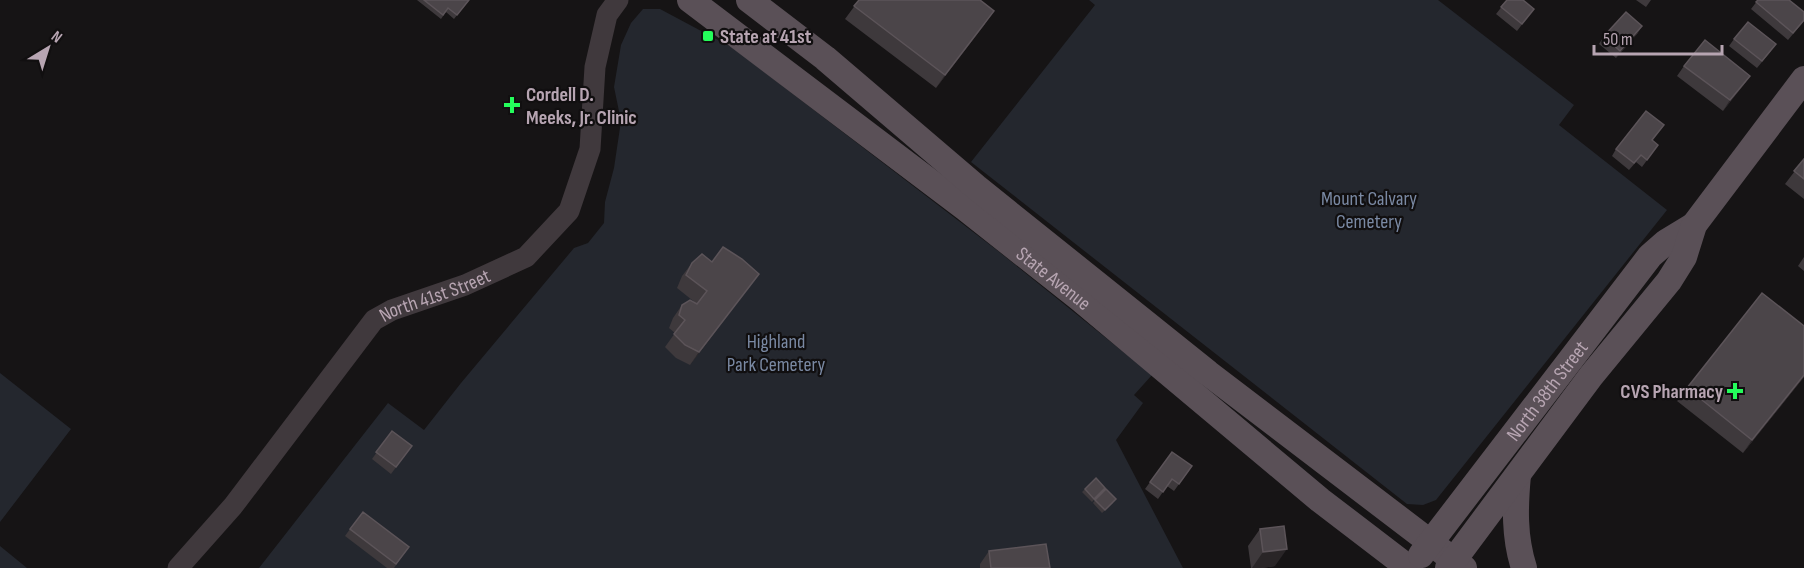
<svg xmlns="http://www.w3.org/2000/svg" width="1804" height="568" viewBox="0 0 1804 568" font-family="'Sofia Sans Condensed',sans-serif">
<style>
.green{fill:#24272e}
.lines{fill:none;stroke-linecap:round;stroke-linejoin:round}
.minor{stroke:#40393d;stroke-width:21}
.major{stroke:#5a5057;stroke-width:26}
.wall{fill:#3e393c}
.shaded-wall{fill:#292527}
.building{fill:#4b4549;stroke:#5c5459;stroke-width:1.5}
.poi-dot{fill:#24fd5b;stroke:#110f10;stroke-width:2}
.labels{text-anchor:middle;stroke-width:4.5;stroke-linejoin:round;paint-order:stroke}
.poi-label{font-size:20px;font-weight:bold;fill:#b7a5b2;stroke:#110f10;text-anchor:start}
.park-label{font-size:20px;fill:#7a89a3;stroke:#110f10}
.street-label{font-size:20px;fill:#b7a5b2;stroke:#110f10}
</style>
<rect width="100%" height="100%" fill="#161415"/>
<path class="green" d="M 1089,0 L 1438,0 L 1574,105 L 1559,125 L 1667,210 L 1436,500 L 1423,505 L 1407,504 L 971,162 L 1095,5 Z
M 643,9 L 660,9 L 733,48 L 998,251 L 1152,375 L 1134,395 L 1143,403 L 1116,440 L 1183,568 L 259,568 L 388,403 L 424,430 L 461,383 L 574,248 L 588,243 L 604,223 L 605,202 L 614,168 L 621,121 L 614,87 L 621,45 L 631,23 Z
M 0,373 L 71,429 L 0,522 Z
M 0,546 L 27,568 L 0,568 Z"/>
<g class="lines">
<path class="minor" id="s1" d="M 178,568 L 233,506 L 374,320 L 392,310 L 465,285 L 526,257 L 569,211 L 590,149 L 595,67 L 607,15 L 618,0"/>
<g class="major">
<path id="s2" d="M 690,0 L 965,208 L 1079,298 L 1320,500 L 1409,568"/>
<path d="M 749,0 L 825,58 L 976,187 L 1208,373 L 1464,568"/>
<path d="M 1518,475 C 1515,507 1514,537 1524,568"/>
<path id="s3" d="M 1421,555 L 1650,256 L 1666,242 L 1694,225"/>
<path d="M 1448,568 L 1591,376 L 1669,281 L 1684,257 L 1694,225 L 1804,79"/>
</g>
</g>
<path class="wall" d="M 417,0 L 469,0 L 454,19 L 446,12 L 441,19 Z
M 859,0 L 985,24 L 936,88 L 845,19 Z
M 1507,0 L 1534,9 L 1517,31 L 1496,14 Z
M 1636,0 L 1651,0 L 1646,7 Z
M 1758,0 L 1804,12 L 1804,21 L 1788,40 L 1751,9 Z
M 1638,33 L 1616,58 L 1599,44 L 1604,36 Z
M 1734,39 L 1771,51 L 1757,68 L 1729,46 Z
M 1684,66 L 1750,76 L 1723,111 L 1677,76 Z
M 1653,140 L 1653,152 L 1642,167 L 1636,162 L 1629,170 L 1612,156 L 1616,149 Z
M 1804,159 L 1804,199 L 1785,184 Z
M 1804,257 L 1804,271 L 1798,266 Z
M 712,262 L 749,287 L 690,365 L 676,358 L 665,347 L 675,333 L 669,328 L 673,318 L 682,305 L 697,304 L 677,288 L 682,276 L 692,263 Z
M 1804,326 L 1804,377 L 1743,453 L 1677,401 L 1687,388 Z
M 392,431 L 412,446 L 391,474 L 372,459 Z
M 1172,452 L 1192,466 L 1174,491 L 1167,486 L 1158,499 L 1145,489 Z
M 1105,488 L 1092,502 L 1082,492 L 1085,489 Z
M 1095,500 L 1113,503 L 1102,513 L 1093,503 Z
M 350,529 L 409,547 L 394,568 L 387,568 L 345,536 Z
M 1260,529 L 1275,566 L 1261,568 L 1251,568 L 1248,546 Z
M 989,551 L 1050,568 L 980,568 L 980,564 Z"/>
<path class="shaded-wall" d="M 994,11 L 985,24 L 936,88 L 945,75 Z
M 1642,26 L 1638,33 L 1616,58 L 1620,51 Z
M 1750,76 L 1743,86 L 1723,111 L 1730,100 Z
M 759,274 L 749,287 L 690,365 L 699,352 Z
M 1804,375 L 1804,377 L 1743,453 L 1752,440 Z
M 1287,549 L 1275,566 L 1261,568 L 1252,568 L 1263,552 Z"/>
<path class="building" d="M 424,0 L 469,0 L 457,15 L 448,8 L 443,15 Z
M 859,0 L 980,0 L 994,11 L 945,75 L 854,6 Z
M 1507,0 L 1523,0 L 1534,9 L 1522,24 L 1501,7 Z
M 1758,0 L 1789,0 L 1804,12 L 1804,20 L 1793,33 L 1756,2 Z
M 1626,12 L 1642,26 L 1620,51 L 1604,36 Z
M 1748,22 L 1776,44 L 1762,61 L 1734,39 Z
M 1705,40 L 1750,76 L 1730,100 L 1684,66 Z
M 1646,111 L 1664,125 L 1652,140 L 1658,145 L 1647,160 L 1641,155 L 1634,163 L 1616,149 Z
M 1804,159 L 1804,179 L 1794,171 Z
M 723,247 L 742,259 L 759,274 L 699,352 L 685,345 L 674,334 L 685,320 L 679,315 L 682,305 L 690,300 L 697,304 L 707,291 L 686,275 L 692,263 L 702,254 L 712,262 Z
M 1762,293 L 1804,326 L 1804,375 L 1752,440 L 1687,388 Z
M 392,431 L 412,446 L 396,467 L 376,452 Z
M 1172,452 L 1192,466 L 1179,484 L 1172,479 L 1163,492 L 1150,482 Z
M 1096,478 L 1105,488 L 1094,499 L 1085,489 Z
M 1106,489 L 1116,499 L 1105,510 L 1095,500 Z
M 363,512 L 409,547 L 396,564 L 350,529 Z
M 1284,526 L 1287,549 L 1263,552 L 1260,529 Z
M 1046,544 L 1050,568 L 991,568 L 989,551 Z"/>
<g class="poi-dot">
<rect x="702" y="30" width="12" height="12" rx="3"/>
<path d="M509 96h6v6h6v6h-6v6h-6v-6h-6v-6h6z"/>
<path d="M1732 382h6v6h6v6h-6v6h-6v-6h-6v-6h6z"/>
</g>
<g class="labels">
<g class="poi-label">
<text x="720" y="43">State at 41st</text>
<text x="526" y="101">Cordell D.<tspan x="526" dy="23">Meeks, Jr. Clinic</tspan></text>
<text x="1723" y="398" text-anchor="end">CVS Pharmacy</text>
</g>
<g class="park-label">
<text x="1369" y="205">Mount Calvary<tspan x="1369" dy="23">Cemetery</tspan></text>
<text x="776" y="348">Highland<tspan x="776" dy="23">Park Cemetery</tspan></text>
</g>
<g class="street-label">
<text dy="7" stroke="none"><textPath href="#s2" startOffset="458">State Avenue</textPath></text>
<text dy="7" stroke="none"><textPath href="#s1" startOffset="382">North 41st Street</textPath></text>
<text dy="7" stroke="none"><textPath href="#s3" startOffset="207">North 38th Street</textPath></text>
</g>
</g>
<g transform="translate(48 48) rotate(38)" stroke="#110f10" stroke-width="4.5" paint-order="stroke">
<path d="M0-4.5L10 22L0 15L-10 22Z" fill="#b7a5b2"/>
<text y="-9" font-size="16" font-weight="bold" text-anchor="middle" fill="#b7a5b2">N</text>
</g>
<path d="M1594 45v9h128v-9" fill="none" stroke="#b7a5b2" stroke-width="3"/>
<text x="1603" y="45" font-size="18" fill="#b7a5b2" stroke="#110f10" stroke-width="4.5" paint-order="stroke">50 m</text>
</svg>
